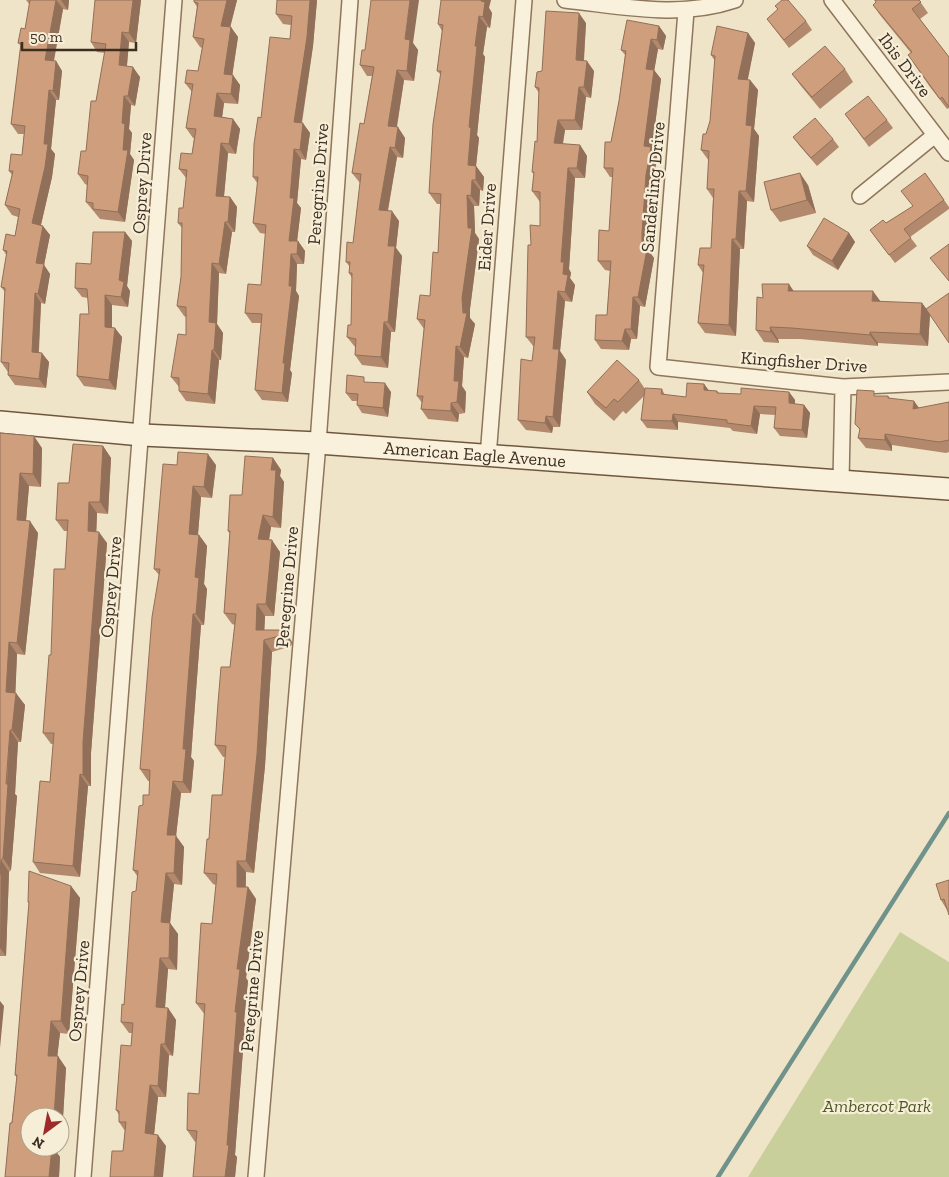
<svg xmlns="http://www.w3.org/2000/svg" width="949" height="1177" viewBox="0 0 949 1177" font-family="'Zilla Slab',serif">
<style>
.green{fill:#c9cf9b}
.lines{fill:none;stroke-linecap:round;stroke-linejoin:round}
.stream{stroke:#6f938a;stroke-width:4.5}
.street-casing{stroke:#8d765c;stroke-width:18}
.secondary-casing{stroke:#6f573f;stroke-width:24}
.street{stroke:#faf1dc;stroke-width:15}
.secondary{stroke:#faf1dc;stroke-width:21}
.wall{fill:#b2896c}
.shaded-wall{fill:#916f58}
.building{fill:#cf9f7d;stroke:#916f58}
.labels{text-anchor:middle;stroke-width:4.5;stroke-linejoin:round;paint-order:stroke}
.street-label{font-size:18px;fill:#3d2e20;stroke:#f7eed8}
.park-label{font-size:18px;font-style:italic;fill:#4d5a26;stroke:#f7eed8}
</style>
<rect width="100%" height="100%" fill="#f0e4c8"/>
<path class="green" d="M 900,932 L 949,962 L 949,1177 L 748,1177 Z"/>
<g class="lines">
<path class="stream" d="M 718,1177 L 949,813"/>
<defs>
<path id="street" d="M 565,0 C 622,6 679,19 735,0
M 832,0 L 949,153
M 686,11 L 658,367 L 843,387 L 949,382
M 860,196 L 935,135
M 488,457 L 524,0
M 841,480 L 843,387
M 83,1177 L 174,0
M 256,1177 L 318,443 L 350,0"/>
<g id="secondary">
<path id="s1" d="M 0,422 L 142,435 L 318,443 L 949,489"/>
</g>
</defs>
<use href="#street" class="street-casing"/>
<use href="#secondary" class="secondary-casing"/>
<use href="#street" class="street"/>
<use href="#secondary" class="secondary"/>
</g>
<path class="wall" d="M 26,0 L 69,0 L 68,10 L 63,9 L 54,61 L 56,61 L 62,71 L 59,100 L 56,100 L 51,149 L 55,154 L 52,177 L 41,225 L 50,235 L 44,265 L 50,274 L 45,304 L 41,303 L 39,352 L 49,362 L 46,388 L 15,385 L 8,375 L 8,372 L 1,362 L 5,292 L 1,287 L 7,256 L 3,250 L 15,236 L 18,217 L 12,215 L 5,205 L 12,175 L 9,171 L 22,155 L 24,134 L 18,134 L 11,124 L 21,46 L 18,43 L 25,29 L 30,5 Z
M 141,0 L 136,43 L 129,42 L 127,66 L 140,77 L 135,106 L 131,105 L 129,129 L 132,133 L 130,154 L 134,160 L 125,222 L 100,219 L 86,202 L 87,185 L 85,184 L 78,174 L 86,151 L 96,101 L 105,53 L 97,52 L 91,42 Z
M 237,0 L 230,27 L 238,37 L 232,75 L 240,85 L 238,104 L 224,103 L 222,117 L 233,119 L 240,129 L 236,154 L 228,153 L 224,197 L 230,197 L 237,207 L 235,232 L 232,232 L 226,274 L 219,273 L 217,324 L 223,333 L 221,360 L 219,360 L 215,404 L 186,401 L 179,391 L 179,387 L 171,377 L 186,335 L 186,317 L 184,316 L 177,306 L 181,277 L 182,228 L 178,223 L 183,208 L 186,178 L 179,169 L 192,154 L 194,138 L 193,138 L 186,128 L 192,92 L 185,83 L 198,71 L 202,48 L 200,47 L 193,37 L 197,7 L 194,2 Z
M 317,0 L 313,46 L 302,123 L 310,133 L 306,160 L 301,159 L 297,203 L 301,208 L 297,241 L 298,241 L 305,251 L 304,264 L 297,264 L 296,291 L 299,296 L 290,370 L 292,373 L 288,402 L 262,400 L 255,390 L 261,323 L 252,323 L 245,313 L 261,285 L 266,234 L 260,233 L 253,223 L 258,184 L 253,177 L 261,118 L 290,39 L 291,25 L 283,24 L 276,14 Z
M 874,0 L 919,0 L 928,13 L 920,19 L 949,57 L 949,108 L 947,109 L 930,87 L 908,55 L 911,53 L 880,15 L 873,5 L 876,2 Z
M 775,6 L 806,21 L 812,30 L 789,48 L 767,19 L 778,10 Z
M 489,8 L 492,13 L 490,28 L 487,27 L 483,54 L 485,57 L 477,135 L 479,138 L 476,166 L 484,177 L 483,191 L 480,190 L 479,206 L 474,206 L 475,233 L 479,239 L 470,309 L 470,318 L 475,324 L 468,358 L 464,357 L 462,386 L 466,392 L 465,413 L 459,414 L 458,422 L 428,419 L 421,409 L 422,403 L 417,396 L 424,329 L 417,319 L 430,296 L 438,253 L 441,204 L 437,204 L 429,193 L 441,75 L 437,71 L 442,31 L 438,24 Z
M 586,23 L 584,61 L 594,71 L 591,98 L 586,97 L 582,130 L 565,130 L 563,144 L 580,145 L 587,156 L 585,178 L 575,178 L 569,269 L 571,273 L 570,278 L 575,285 L 572,302 L 565,301 L 560,351 L 566,360 L 560,427 L 553,427 L 552,433 L 526,430 L 518,420 L 532,361 L 534,347 L 526,337 L 531,245 L 540,226 L 540,202 L 532,191 L 534,174 L 532,172 L 537,142 L 539,93 L 535,87 L 542,71 Z
M 659,26 L 666,36 L 663,50 L 658,49 L 654,70 L 661,79 L 652,148 L 657,156 L 653,185 L 648,242 L 648,250 L 654,258 L 645,307 L 640,306 L 637,339 L 631,339 L 629,350 L 601,349 L 595,340 L 607,315 L 610,271 L 605,270 L 598,261 L 609,231 L 613,177 L 610,177 L 604,168 L 611,142 L 619,101 L 625,55 L 621,50 Z
M 748,33 L 755,43 L 747,80 L 750,80 L 758,90 L 754,129 L 759,136 L 754,202 L 747,201 L 744,249 L 740,249 L 736,336 L 705,333 L 698,323 L 703,273 L 698,265 L 711,248 L 713,198 L 707,189 L 709,161 L 701,150 L 710,121 L 715,61 L 711,55 Z
M 413,43 L 418,50 L 414,81 L 404,80 L 397,127 L 405,138 L 403,158 L 397,157 L 388,211 L 399,221 L 396,248 L 402,256 L 395,332 L 391,332 L 388,368 L 362,365 L 355,355 L 355,347 L 347,337 L 351,325 L 352,278 L 349,273 L 350,267 L 346,262 L 353,243 L 360,183 L 352,173 L 364,124 L 372,76 L 367,76 L 360,65 L 365,50 Z
M 845,69 L 853,82 L 820,109 L 801,86 L 792,74 Z
M 845,114 L 887,120 L 893,128 L 869,147 Z
M 793,137 L 833,139 L 839,147 L 817,166 L 799,145 Z
M 925,173 L 949,207 L 949,209 L 910,237 L 917,246 L 895,263 L 870,230 L 886,223 L 912,207 Z
M 808,185 L 816,213 L 780,222 L 771,210 Z
M 125,232 L 132,241 L 127,286 L 130,291 L 128,307 L 112,305 L 112,327 L 122,337 L 116,390 L 84,386 L 77,376 L 89,314 L 88,298 L 82,297 L 75,288 Z
M 849,233 L 855,242 L 838,270 L 813,255 L 807,246 Z
M 794,291 L 880,302 L 922,303 L 930,314 L 928,346 L 878,343 L 878,346 L 800,339 L 778,339 L 779,343 L 764,342 L 756,330 L 763,298 Z
M 639,380 L 645,389 L 662,389 L 665,395 L 686,397 L 704,384 L 708,390 L 717,391 L 719,393 L 741,394 L 789,392 L 795,400 L 795,404 L 804,405 L 810,413 L 807,438 L 780,436 L 774,428 L 776,415 L 760,414 L 757,434 L 733,431 L 730,428 L 678,422 L 678,430 L 647,428 L 641,420 L 644,396 L 626,414 L 623,411 L 614,421 L 595,404 L 587,392 Z
M 391,392 L 388,417 L 362,413 L 357,405 L 357,401 L 352,401 L 346,393 Z
M 878,396 L 888,396 L 890,398 L 919,408 L 949,402 L 949,452 L 946,453 L 892,445 L 892,451 L 866,448 L 858,438 L 860,430 L 855,424 Z
M 0,433 L 42,448 L 41,487 L 29,486 L 26,521 L 38,533 L 25,655 L 17,654 L 15,693 L 25,705 L 21,742 L 18,742 L 15,794 L 17,796 L 11,870 L 9,872 L 6,956 L 0,956 Z
M 103,446 L 111,458 L 108,514 L 97,513 L 96,532 L 107,543 L 91,753 L 91,786 L 88,786 L 80,877 L 40,873 L 33,862 L 50,782 L 53,744 L 51,744 L 43,733 L 51,655 L 65,569 L 68,531 L 64,531 L 56,520 L 69,483 Z
M 273,458 L 281,470 L 280,476 L 284,482 L 281,528 L 271,527 L 269,540 L 280,552 L 274,616 L 265,616 L 264,630 L 284,630 L 292,642 L 291,646 L 272,652 L 265,766 L 254,873 L 246,872 L 246,887 L 248,887 L 256,899 L 246,978 L 248,981 L 244,1021 L 245,1024 L 235,1155 L 237,1157 L 235,1177 L 193,1177 L 196,1142 L 195,1142 L 187,1130 L 199,1094 L 205,1015 L 196,1003 L 212,924 L 216,885 L 213,884 L 204,873 L 209,839 L 222,795 L 225,757 L 223,757 L 215,745 L 230,667 L 235,625 L 232,624 L 224,613 L 230,534 L 228,531 L 242,495 Z
M 177,465 L 216,465 L 212,498 L 201,497 L 198,535 L 199,535 L 207,546 L 204,584 L 207,589 L 204,625 L 201,625 L 191,757 L 194,761 L 191,793 L 181,793 L 176,836 L 184,847 L 182,885 L 174,884 L 170,923 L 178,934 L 177,970 L 168,969 L 165,1008 L 168,1008 L 176,1020 L 173,1056 L 169,1055 L 166,1097 L 158,1097 L 154,1134 L 166,1146 L 123,1151 L 125,1131 L 119,1122 L 119,1115 L 116,1110 L 131,1046 L 132,1033 L 129,1033 L 121,1022 L 124,1005 L 136,891 L 138,877 L 133,870 L 143,805 L 149,795 L 150,781 L 148,781 L 140,769 L 159,575 L 154,569 Z
M 949,880 L 947,910 L 941,900 Z
M 71,886 L 80,898 L 69,1034 L 60,1033 L 57,1056 L 66,1068 L 62,1134 L 60,1133 L 60,1117 L 30,1117 L 60,1157 L 59,1177 L 5,1177 L 17,1078 L 15,1075 L 29,904 L 28,902 Z"/>
<path class="shaded-wall" d="M 56,0 L 63,9 L 52,70 L 45,60 Z
M 61,0 L 69,0 L 68,10 Z
M 133,0 L 141,0 L 136,43 L 129,33 Z
M 227,0 L 237,0 L 228,36 L 221,26 Z
M 310,0 L 317,0 L 313,46 L 300,132 L 294,122 Z
M 410,0 L 419,0 L 413,43 L 418,50 L 414,81 L 407,71 L 405,39 Z
M 481,0 L 491,0 L 489,8 L 492,13 L 490,28 L 483,17 Z
M 579,13 L 586,23 L 583,70 L 576,60 Z
M 479,16 L 487,27 L 483,54 L 485,57 L 477,135 L 479,138 L 476,166 L 484,177 L 483,191 L 476,180 L 468,165 L 469,127 L 475,46 Z
M 659,26 L 666,36 L 663,50 L 657,40 Z
M 231,27 L 238,37 L 231,84 L 224,74 Z
M 122,32 L 129,42 L 126,75 L 119,65 Z
M 748,33 L 755,43 L 746,89 L 738,79 Z
M 651,39 L 658,49 L 653,78 L 646,69 Z
M 56,61 L 62,71 L 59,100 L 53,91 Z
M 587,61 L 594,71 L 591,98 L 584,87 Z
M 133,67 L 140,77 L 135,106 L 128,96 Z
M 397,70 L 404,80 L 395,137 L 388,126 Z
M 654,70 L 661,79 L 652,148 L 657,156 L 653,185 L 648,242 L 648,250 L 654,258 L 645,307 L 638,297 L 642,247 L 644,146 Z
M 233,75 L 240,85 L 238,104 L 231,94 Z
M 750,80 L 758,90 L 754,129 L 759,136 L 754,202 L 746,191 L 746,125 Z
M 579,87 L 586,97 L 582,130 L 575,120 Z
M 49,90 L 56,100 L 51,149 L 55,154 L 52,177 L 39,233 L 32,223 L 44,144 Z
M 217,93 L 224,103 L 221,126 L 214,116 Z
M 124,96 L 131,105 L 129,129 L 132,133 L 130,154 L 134,160 L 125,222 L 118,212 L 123,150 L 122,123 Z
M 233,119 L 240,129 L 236,154 L 229,144 Z
M 558,120 L 565,130 L 561,153 L 554,143 Z
M 303,123 L 310,133 L 306,160 L 300,150 Z
M 398,127 L 405,138 L 403,158 L 395,148 Z
M 221,143 L 228,153 L 223,206 L 216,196 Z
M 580,145 L 587,156 L 585,178 L 577,168 Z
M 390,147 L 397,157 L 386,220 L 379,210 Z
M 294,149 L 301,159 L 297,203 L 301,208 L 296,250 L 289,241 L 290,198 Z
M 568,168 L 575,178 L 569,269 L 571,273 L 570,278 L 575,285 L 572,302 L 565,292 L 561,262 Z
M 800,173 L 808,185 L 816,213 L 807,200 Z
M 472,180 L 480,190 L 479,206 L 471,196 Z
M 739,191 L 747,201 L 744,249 L 736,239 Z
M 467,195 L 474,206 L 475,233 L 479,239 L 470,309 L 470,318 L 475,324 L 468,358 L 460,347 L 462,298 L 468,228 Z
M 230,197 L 237,207 L 235,232 L 228,222 Z
M 392,211 L 399,221 L 396,248 L 402,256 L 395,332 L 388,322 L 388,246 Z
M 225,222 L 232,232 L 226,274 L 219,264 Z
M 43,226 L 50,235 L 44,265 L 50,274 L 45,304 L 38,294 L 36,263 Z
M 125,232 L 132,241 L 127,286 L 130,291 L 128,307 L 121,297 L 119,280 Z
M 849,233 L 855,242 L 838,270 L 832,261 Z
M 732,239 L 740,249 L 736,336 L 729,325 Z
M 298,241 L 305,251 L 304,264 L 297,254 Z
M 291,254 L 297,264 L 296,291 L 299,296 L 290,370 L 292,373 L 288,402 L 282,393 L 283,363 L 289,286 Z
M 212,263 L 219,273 L 217,324 L 223,333 L 221,360 L 214,350 L 209,322 Z
M 789,284 L 797,296 L 788,291 Z
M 558,291 L 565,301 L 560,351 L 566,360 L 560,427 L 553,417 L 553,349 Z
M 873,291 L 881,302 L 872,301 Z
M 35,293 L 41,303 L 38,362 L 32,352 Z
M 105,295 L 112,305 L 112,336 L 105,327 Z
M 633,297 L 640,306 L 637,339 L 631,329 Z
M 922,303 L 930,314 L 928,346 L 920,334 Z
M 384,322 L 391,332 L 388,368 L 381,357 Z
M 770,327 L 778,339 L 779,343 L 771,332 Z
M 115,328 L 122,337 L 116,390 L 109,380 Z
M 625,329 L 631,339 L 629,350 L 622,341 Z
M 870,332 L 878,343 L 878,346 L 870,335 Z
M 456,346 L 464,357 L 462,386 L 466,392 L 465,413 L 457,402 L 454,381 Z
M 212,350 L 219,360 L 215,404 L 208,394 Z
M 42,353 L 49,362 L 46,388 L 39,379 Z
M 385,383 L 391,392 L 388,417 L 383,408 Z
M 704,384 L 710,392 L 704,390 Z
M 789,392 L 795,400 L 795,412 L 789,403 Z
M 914,401 L 922,412 L 913,409 Z
M 451,403 L 459,414 L 458,422 L 451,411 Z
M 804,405 L 810,413 L 807,438 L 802,430 Z
M 754,406 L 760,414 L 757,434 L 751,426 Z
M 673,414 L 678,422 L 678,430 L 672,421 Z
M 546,416 L 553,427 L 552,433 L 545,423 Z
M 885,434 L 892,445 L 892,451 L 885,440 Z
M 34,436 L 42,448 L 41,487 L 33,474 Z
M 103,446 L 111,458 L 108,514 L 100,502 Z
M 208,454 L 216,465 L 212,498 L 204,487 Z
M 273,458 L 281,470 L 280,476 L 284,482 L 281,528 L 273,517 L 271,470 Z
M 20,473 L 29,486 L 25,532 L 17,520 Z
M 193,486 L 201,497 L 197,546 L 189,534 Z
M 89,502 L 97,513 L 96,543 L 88,531 Z
M 263,515 L 271,527 L 267,551 L 258,539 Z
M 30,521 L 38,533 L 25,655 L 17,643 Z
M 99,532 L 107,543 L 91,753 L 91,786 L 83,775 L 83,742 Z
M 199,535 L 207,546 L 204,584 L 207,589 L 204,625 L 196,614 L 195,577 Z
M 272,540 L 280,552 L 274,616 L 266,604 Z
M 257,604 L 265,616 L 264,640 L 272,652 L 265,766 L 254,873 L 246,861 Z
M 193,614 L 201,625 L 191,757 L 194,761 L 191,793 L 183,782 L 183,749 Z
M 284,630 L 292,642 L 291,646 L 283,635 Z
M 9,642 L 17,654 L 15,704 L 6,692 Z
M 16,693 L 25,705 L 21,742 L 12,730 Z
M 10,730 L 18,742 L 15,794 L 17,796 L 11,870 L 3,858 Z
M 80,774 L 88,786 L 80,877 L 73,866 Z
M 173,781 L 181,793 L 176,836 L 184,847 L 182,885 L 174,873 L 167,835 Z
M 1,860 L 9,872 L 6,956 L 0,948 Z
M 237,861 L 246,872 L 245,899 L 237,887 Z
M 166,873 L 174,884 L 169,934 L 161,922 Z
M 71,886 L 80,898 L 69,1034 L 61,1021 Z
M 248,887 L 256,899 L 246,978 L 248,981 L 244,1021 L 245,1024 L 235,1155 L 237,1157 L 235,1177 L 225,1177 L 237,969 Z
M 170,923 L 178,934 L 177,970 L 169,958 Z
M 160,958 L 168,969 L 164,1019 L 156,1007 Z
M 0,1001 L 4,1006 L 0,1048 Z
M 168,1008 L 176,1020 L 173,1056 L 165,1044 Z
M 51,1021 L 60,1033 L 56,1068 L 48,1056 Z
M 161,1044 L 169,1055 L 166,1097 L 158,1086 Z
M 58,1056 L 66,1068 L 62,1134 L 60,1131 L 60,1117 L 54,1117 Z
M 150,1085 L 158,1097 L 153,1145 L 145,1133 Z
M 158,1135 L 166,1146 L 163,1177 L 154,1177 Z
M 44,1147 L 53,1147 L 60,1157 L 59,1177 L 49,1177 Z"/>
<path class="building" d="M 30,0 L 56,0 L 45,60 L 56,61 L 53,91 L 49,90 L 44,144 L 48,144 L 45,167 L 32,223 L 43,226 L 36,263 L 44,264 L 38,294 L 35,293 L 32,352 L 42,353 L 39,379 L 8,375 L 9,363 L 1,362 L 5,288 L 1,287 L 7,251 L 3,250 L 6,234 L 15,236 L 20,209 L 5,205 L 13,171 L 9,171 L 11,154 L 22,155 L 25,126 L 11,124 L 21,43 L 18,43 L 21,28 L 25,29 Z
M 95,0 L 133,0 L 129,33 L 122,32 L 119,65 L 133,67 L 128,96 L 124,96 L 122,123 L 125,124 L 123,150 L 128,150 L 118,212 L 93,209 L 93,203 L 86,202 L 88,176 L 78,174 L 81,151 L 86,151 L 91,101 L 96,101 L 106,44 L 91,42 Z
M 194,0 L 227,0 L 221,26 L 231,27 L 224,74 L 233,75 L 231,94 L 217,93 L 214,116 L 233,119 L 229,144 L 221,143 L 216,196 L 230,197 L 228,222 L 225,222 L 219,264 L 212,263 L 209,322 L 216,323 L 214,350 L 212,350 L 208,394 L 179,391 L 179,378 L 171,377 L 178,334 L 186,335 L 186,307 L 177,306 L 181,277 L 182,223 L 178,223 L 179,208 L 183,208 L 187,170 L 179,169 L 181,153 L 192,154 L 196,129 L 186,128 L 193,84 L 185,83 L 187,70 L 198,71 L 204,39 L 193,37 L 198,3 L 194,2 Z
M 277,0 L 310,0 L 307,37 L 294,122 L 303,123 L 300,150 L 294,149 L 290,198 L 294,198 L 289,241 L 298,241 L 297,254 L 291,254 L 289,286 L 292,286 L 283,363 L 285,363 L 282,393 L 255,390 L 262,314 L 245,313 L 248,284 L 261,285 L 266,225 L 253,223 L 258,177 L 253,177 L 254,144 L 258,117 L 261,118 L 270,37 L 290,39 L 292,16 L 276,14 Z
M 371,0 L 410,0 L 405,39 L 410,40 L 407,71 L 397,70 L 388,126 L 398,127 L 395,148 L 390,147 L 379,210 L 392,211 L 388,246 L 395,246 L 388,322 L 384,322 L 381,357 L 355,355 L 356,339 L 347,337 L 348,325 L 351,325 L 352,273 L 349,273 L 350,262 L 346,262 L 347,242 L 353,243 L 361,174 L 352,173 L 360,123 L 364,124 L 374,67 L 360,65 L 362,50 L 365,50 Z
M 441,0 L 481,0 L 481,1 L 485,2 L 483,17 L 479,16 L 475,46 L 477,46 L 469,127 L 471,128 L 468,165 L 476,166 L 476,180 L 472,180 L 471,196 L 467,195 L 468,228 L 472,228 L 462,298 L 463,313 L 467,313 L 460,347 L 456,346 L 454,381 L 459,381 L 457,402 L 451,403 L 451,411 L 421,409 L 423,396 L 417,396 L 425,320 L 417,319 L 420,295 L 430,296 L 433,252 L 438,253 L 441,194 L 429,193 L 433,124 L 441,71 L 437,71 L 443,25 L 438,24 Z
M 782,0 L 788,0 L 806,21 L 784,40 L 767,19 L 778,9 L 775,6 Z
M 875,0 L 919,0 L 921,2 L 912,9 L 949,57 L 949,107 L 942,97 L 940,99 L 908,55 L 912,52 L 873,5 L 876,2 Z
M 546,11 L 579,13 L 576,60 L 587,61 L 584,87 L 579,87 L 575,120 L 558,120 L 554,143 L 580,145 L 577,168 L 568,168 L 561,262 L 564,262 L 563,274 L 568,275 L 565,292 L 558,291 L 553,349 L 559,349 L 553,417 L 546,416 L 545,423 L 518,420 L 521,359 L 532,361 L 535,337 L 526,337 L 528,245 L 531,245 L 530,225 L 540,226 L 540,192 L 532,191 L 534,172 L 532,172 L 535,141 L 537,142 L 539,88 L 535,87 L 537,72 L 542,71 Z
M 627,20 L 659,26 L 657,40 L 651,39 L 646,69 L 654,70 L 644,146 L 651,147 L 646,175 L 642,233 L 642,247 L 647,249 L 638,297 L 633,297 L 631,329 L 625,329 L 622,341 L 595,340 L 596,315 L 607,315 L 611,261 L 598,261 L 599,230 L 609,231 L 613,168 L 604,168 L 605,142 L 611,142 L 619,101 L 626,51 L 621,50 Z
M 717,26 L 748,33 L 738,79 L 750,80 L 746,125 L 752,126 L 746,191 L 739,191 L 736,239 L 732,239 L 729,325 L 698,323 L 704,265 L 698,265 L 700,248 L 711,248 L 714,189 L 707,189 L 709,151 L 701,150 L 703,134 L 706,134 L 710,121 L 715,56 L 711,55 Z
M 825,46 L 845,69 L 812,97 L 792,74 Z
M 868,96 L 887,120 L 864,139 L 845,114 Z
M 815,118 L 833,139 L 811,158 L 793,137 Z
M 800,173 L 807,200 L 771,210 L 764,182 Z
M 925,173 L 944,200 L 904,229 L 911,238 L 889,255 L 870,230 L 883,220 L 886,223 L 913,206 L 901,191 Z
M 824,218 L 849,233 L 832,261 L 807,246 Z
M 93,232 L 125,232 L 119,280 L 124,282 L 121,297 L 105,295 L 105,327 L 115,328 L 109,380 L 77,376 L 80,314 L 89,314 L 87,289 L 75,288 L 76,263 L 91,264 Z
M 949,244 L 949,281 L 930,258 Z
M 762,284 L 789,284 L 788,291 L 873,291 L 872,301 L 922,303 L 920,334 L 870,332 L 870,335 L 792,328 L 770,327 L 771,332 L 756,330 L 757,297 L 763,298 Z
M 949,293 L 949,343 L 926,309 Z
M 617,360 L 639,380 L 618,402 L 614,399 L 606,408 L 587,392 Z
M 347,375 L 364,377 L 364,382 L 385,383 L 383,408 L 357,405 L 358,394 L 346,393 Z
M 687,383 L 704,384 L 704,390 L 717,391 L 717,393 L 741,394 L 741,388 L 789,392 L 789,403 L 804,405 L 802,430 L 774,428 L 776,407 L 754,406 L 751,426 L 727,423 L 727,420 L 673,414 L 672,421 L 641,420 L 645,388 L 662,389 L 661,394 L 686,397 Z
M 857,390 L 874,391 L 874,396 L 888,396 L 888,398 L 914,401 L 913,409 L 949,402 L 949,440 L 939,442 L 885,434 L 885,440 L 858,438 L 860,429 L 855,424 Z
M 0,433 L 34,436 L 33,474 L 20,473 L 17,520 L 30,521 L 17,643 L 9,642 L 6,692 L 16,693 L 12,730 L 10,730 L 6,784 L 8,784 L 3,858 L 1,860 L 0,875 Z
M 73,444 L 103,446 L 100,502 L 89,502 L 88,531 L 99,532 L 83,742 L 83,775 L 80,774 L 73,866 L 33,862 L 40,781 L 50,782 L 54,733 L 43,733 L 49,655 L 51,655 L 54,569 L 65,569 L 68,520 L 56,520 L 58,483 L 69,483 Z
M 178,452 L 208,454 L 204,487 L 193,486 L 189,534 L 199,535 L 195,577 L 199,578 L 196,614 L 193,614 L 183,749 L 186,749 L 183,782 L 173,781 L 167,835 L 176,835 L 174,873 L 166,873 L 161,922 L 170,923 L 169,958 L 160,958 L 156,1007 L 168,1008 L 165,1044 L 161,1044 L 158,1086 L 150,1085 L 145,1133 L 158,1135 L 154,1177 L 110,1177 L 112,1151 L 123,1151 L 126,1122 L 119,1122 L 119,1111 L 116,1110 L 121,1045 L 131,1046 L 133,1023 L 121,1022 L 122,1004 L 124,1005 L 132,892 L 136,891 L 138,871 L 133,870 L 139,806 L 143,805 L 143,795 L 149,795 L 150,770 L 140,769 L 152,617 L 160,569 L 154,569 L 163,464 L 177,465 Z
M 245,456 L 273,458 L 271,470 L 276,470 L 273,517 L 263,515 L 258,539 L 272,540 L 266,604 L 257,604 L 256,630 L 284,630 L 283,635 L 264,640 L 257,754 L 246,861 L 237,861 L 237,887 L 248,887 L 237,969 L 240,969 L 235,1012 L 237,1012 L 227,1145 L 229,1145 L 225,1177 L 193,1177 L 197,1131 L 187,1130 L 188,1093 L 199,1094 L 205,1004 L 196,1003 L 201,923 L 212,924 L 217,874 L 204,873 L 207,839 L 209,839 L 212,795 L 222,795 L 226,746 L 215,745 L 218,703 L 221,667 L 230,667 L 236,614 L 224,613 L 230,531 L 228,531 L 230,495 L 242,495 Z
M 29,871 L 71,886 L 61,1021 L 51,1021 L 48,1056 L 58,1056 L 54,1117 L 30,1117 L 30,1147 L 52,1147 L 49,1177 L 5,1177 L 10,1123 L 12,1123 L 17,1075 L 15,1075 L 29,902 L 28,902 Z
M 949,880 L 949,915 L 944,899 L 941,900 L 936,884 Z"/>
<g class="labels">
<g class="street-label">
<text transform="translate(905 65) rotate(53)" y="6">Ibis Drive</text>
<text transform="translate(142 183) rotate(-86)" y="6">Osprey Drive</text>
<text transform="translate(318 184) rotate(-86)" y="6">Peregrine Drive</text>
<text transform="translate(653 187) rotate(-85)" y="6">Sanderling Drive</text>
<text transform="translate(487 227) rotate(-86)" y="6">Eider Drive</text>
<text transform="translate(804 362) rotate(4)" y="6">Kingfisher Drive</text>
<text dy="6" stroke="none"><textPath href="#s1" startOffset="476">American Eagle Avenue</textPath></text>
<text transform="translate(111 587) rotate(-85)" y="6">Osprey Drive</text>
<text transform="translate(287 587) rotate(-85)" y="6">Peregrine Drive</text>
<text transform="translate(79 991) rotate(-85)" y="6">Osprey Drive</text>
<text transform="translate(252 991) rotate(-85)" y="6">Peregrine Drive</text>
</g>
<g class="park-label">
<text x="877" y="1112">Ambercot Park</text>
</g>
</g>
<g transform="translate(45 1132) rotate(212)"><circle r="24" fill="#f7eed8" stroke="#ada18e"/>
<path d="M0-4L9 19L0 12L-9 19Z" fill="#9e2a2b"/>
<text y="-8" font-size="14" font-weight="bold" text-anchor="middle" fill="#3d2e20">N</text>
</g>
<path d="M22 42v8h114v-8" fill="none" stroke="#3d2e20" stroke-width="2.5"/>
<text x="30" y="42" font-size="15" fill="#3d2e20" stroke="#f7eed8" stroke-width="4" paint-order="stroke">50 m</text>
</svg>
